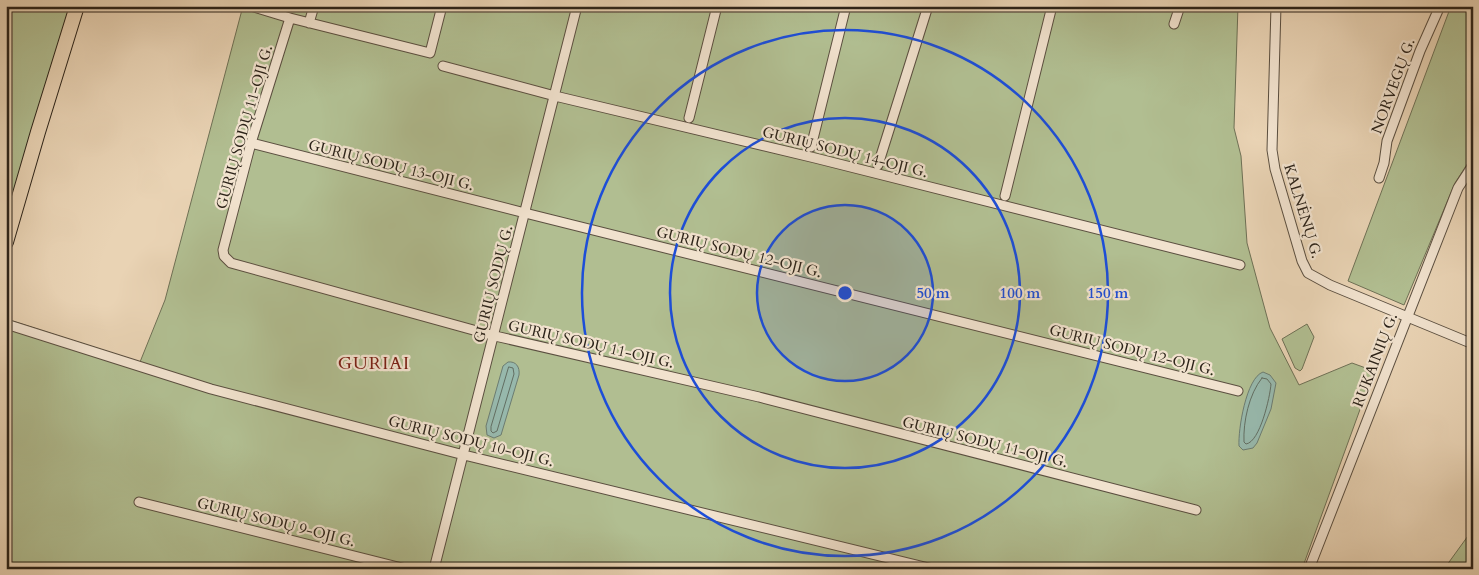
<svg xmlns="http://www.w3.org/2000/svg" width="1479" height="575" viewBox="0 0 1479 575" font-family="Cardo,serif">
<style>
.green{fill:#b1be91;stroke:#6e7055}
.water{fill:#97b8ac;stroke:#6c7c71}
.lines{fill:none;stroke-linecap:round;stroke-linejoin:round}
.shore{stroke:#626e62;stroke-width:1}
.street-casing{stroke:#5b4f40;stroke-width:11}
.primary-casing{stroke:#2c2319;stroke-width:16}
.street{stroke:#f1e2ce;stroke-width:9}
.primary{stroke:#e9d3b4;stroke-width:14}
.ring{fill:none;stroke:#1d4ed8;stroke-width:2.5}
.labels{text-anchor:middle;stroke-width:4.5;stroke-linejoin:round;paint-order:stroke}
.street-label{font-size:15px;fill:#2c2319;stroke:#f1e2ce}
.quarter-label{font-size:18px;letter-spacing:1px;fill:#7a1f14;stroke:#f1e2ce}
.centre{fill:#1d4ed8;stroke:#f1e2ce;stroke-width:2.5}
.ring-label{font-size:15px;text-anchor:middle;font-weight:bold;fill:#1d4ed8;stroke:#f1e2ce;stroke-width:4.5;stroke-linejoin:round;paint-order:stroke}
</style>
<rect width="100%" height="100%" fill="#e9d3b4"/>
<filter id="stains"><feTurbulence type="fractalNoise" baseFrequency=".004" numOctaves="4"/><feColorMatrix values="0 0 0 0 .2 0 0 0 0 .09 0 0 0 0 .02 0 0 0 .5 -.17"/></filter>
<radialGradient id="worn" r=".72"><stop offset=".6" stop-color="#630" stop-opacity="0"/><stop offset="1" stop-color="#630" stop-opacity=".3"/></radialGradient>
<path class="green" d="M 6,6 L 71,6 L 6,221 Z
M 243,6 L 1238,6 L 1234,128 L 1241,156 L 1247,243 L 1270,328 L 1299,385 L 1352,363 L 1374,371 L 1302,569 L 6,569 L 6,319 L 140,362 L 165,300 Z
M 1451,6 L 1473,6 L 1473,155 L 1455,183 L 1404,305 L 1348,281 Z
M 1307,324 L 1314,337 L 1302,369 L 1300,371 L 1295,368 L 1282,339 Z
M 1473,529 L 1473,569 L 1444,569 Z"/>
<path class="water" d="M 508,362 C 516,361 520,367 519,375 L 501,435 L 494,438 L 487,435 L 486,426 L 503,366 Z
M 1263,372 L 1270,375 L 1276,383 L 1271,409 L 1257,443 L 1253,448 L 1243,450 L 1239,446 C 1238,430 1246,378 1263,372 Z"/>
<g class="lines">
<path class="shore" d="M 509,367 L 513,368 L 514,374 L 497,431 L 493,433 L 491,431 L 491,427 Z
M 1262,378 L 1267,379 L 1271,384 C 1270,397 1260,442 1246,444 L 1244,442 C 1243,422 1249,394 1262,378 Z"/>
<defs>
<path id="street" d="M 251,6 L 290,18 L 430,53 L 442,6
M 1276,6 L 1272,150 L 1275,169 L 1302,261 L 1308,273 L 1330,285 L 1473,344
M 290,18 L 251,143 L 223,250 L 224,256 L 231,263 L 495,336 L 759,397 L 1196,510
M 309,23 L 314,6
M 1174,24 L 1180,6
M 443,66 L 555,96 L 815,158 L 1240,265
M 689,118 L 717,6
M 251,143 L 525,213 L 1238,391
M 811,147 L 846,6
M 878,165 L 928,6
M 1379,178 L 1384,163 L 1387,141 L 1420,51 L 1440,6
M 1005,196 L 1052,6
M 6,324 L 211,389 L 464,455 L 933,569
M 139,502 L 406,569
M 434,569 L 577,6
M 1309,569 L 1458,188 L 1473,165"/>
<path id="primary" d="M 6,242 L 38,132 L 77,6"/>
</defs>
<use href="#street" class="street-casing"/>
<use href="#primary" class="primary-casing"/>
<use href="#street" class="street"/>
<use href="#primary" class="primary"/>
</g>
<circle cx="845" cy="293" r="88" fill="#1d4ed8" fill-opacity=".12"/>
<g class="ring">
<circle cx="845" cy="293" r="88"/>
<circle cx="845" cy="293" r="175"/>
<circle cx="845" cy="293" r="263"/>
</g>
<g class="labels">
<g class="street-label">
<text transform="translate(1393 86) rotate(-70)" y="5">NORVEGŲ G.</text>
<text transform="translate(244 127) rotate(-74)" y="5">GURIŲ SODŲ 11-OJI G.</text>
<text transform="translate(845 152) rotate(14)" y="5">GURIŲ SODŲ 14-OJI G.</text>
<text transform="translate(391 165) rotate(14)" y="5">GURIŲ SODŲ 13-OJI G.</text>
<text transform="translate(1303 211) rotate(73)" y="5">KALNĖNŲ G.</text>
<text transform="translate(739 252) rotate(14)" y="5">GURIŲ SODŲ 12-OJI G.</text>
<text transform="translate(493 284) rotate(-76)" y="5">GURIŲ SODŲ G.</text>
<text transform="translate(591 344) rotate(13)" y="5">GURIŲ SODŲ 11-OJI G.</text>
<text transform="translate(1132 350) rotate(14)" y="5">GURIŲ SODŲ 12-OJI G.</text>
<text transform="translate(1375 360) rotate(-69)" y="5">RUKAINIŲ G.</text>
<text transform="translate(471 441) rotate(14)" y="5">GURIŲ SODŲ 10-OJI G.</text>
<text transform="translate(985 442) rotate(14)" y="5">GURIŲ SODŲ 11-OJI G.</text>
<text transform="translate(276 522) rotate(14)" y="5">GURIŲ SODŲ 9-OJI G.</text>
</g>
<g class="quarter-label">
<text x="374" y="369">GURIAI</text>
</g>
</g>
<circle cx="845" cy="293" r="8" class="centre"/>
<g class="ring-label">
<text x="933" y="298">50 m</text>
<text x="1020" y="298">100 m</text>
<text x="1108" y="298">150 m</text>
</g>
<rect width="1479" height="575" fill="none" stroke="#e9d3b4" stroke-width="25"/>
<rect x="8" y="8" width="1464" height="560" fill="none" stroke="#2c2319" stroke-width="2.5"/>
<rect x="12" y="12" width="1454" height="550" fill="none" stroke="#2c2319"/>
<rect width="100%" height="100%" filter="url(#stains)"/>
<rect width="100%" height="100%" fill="url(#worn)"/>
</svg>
